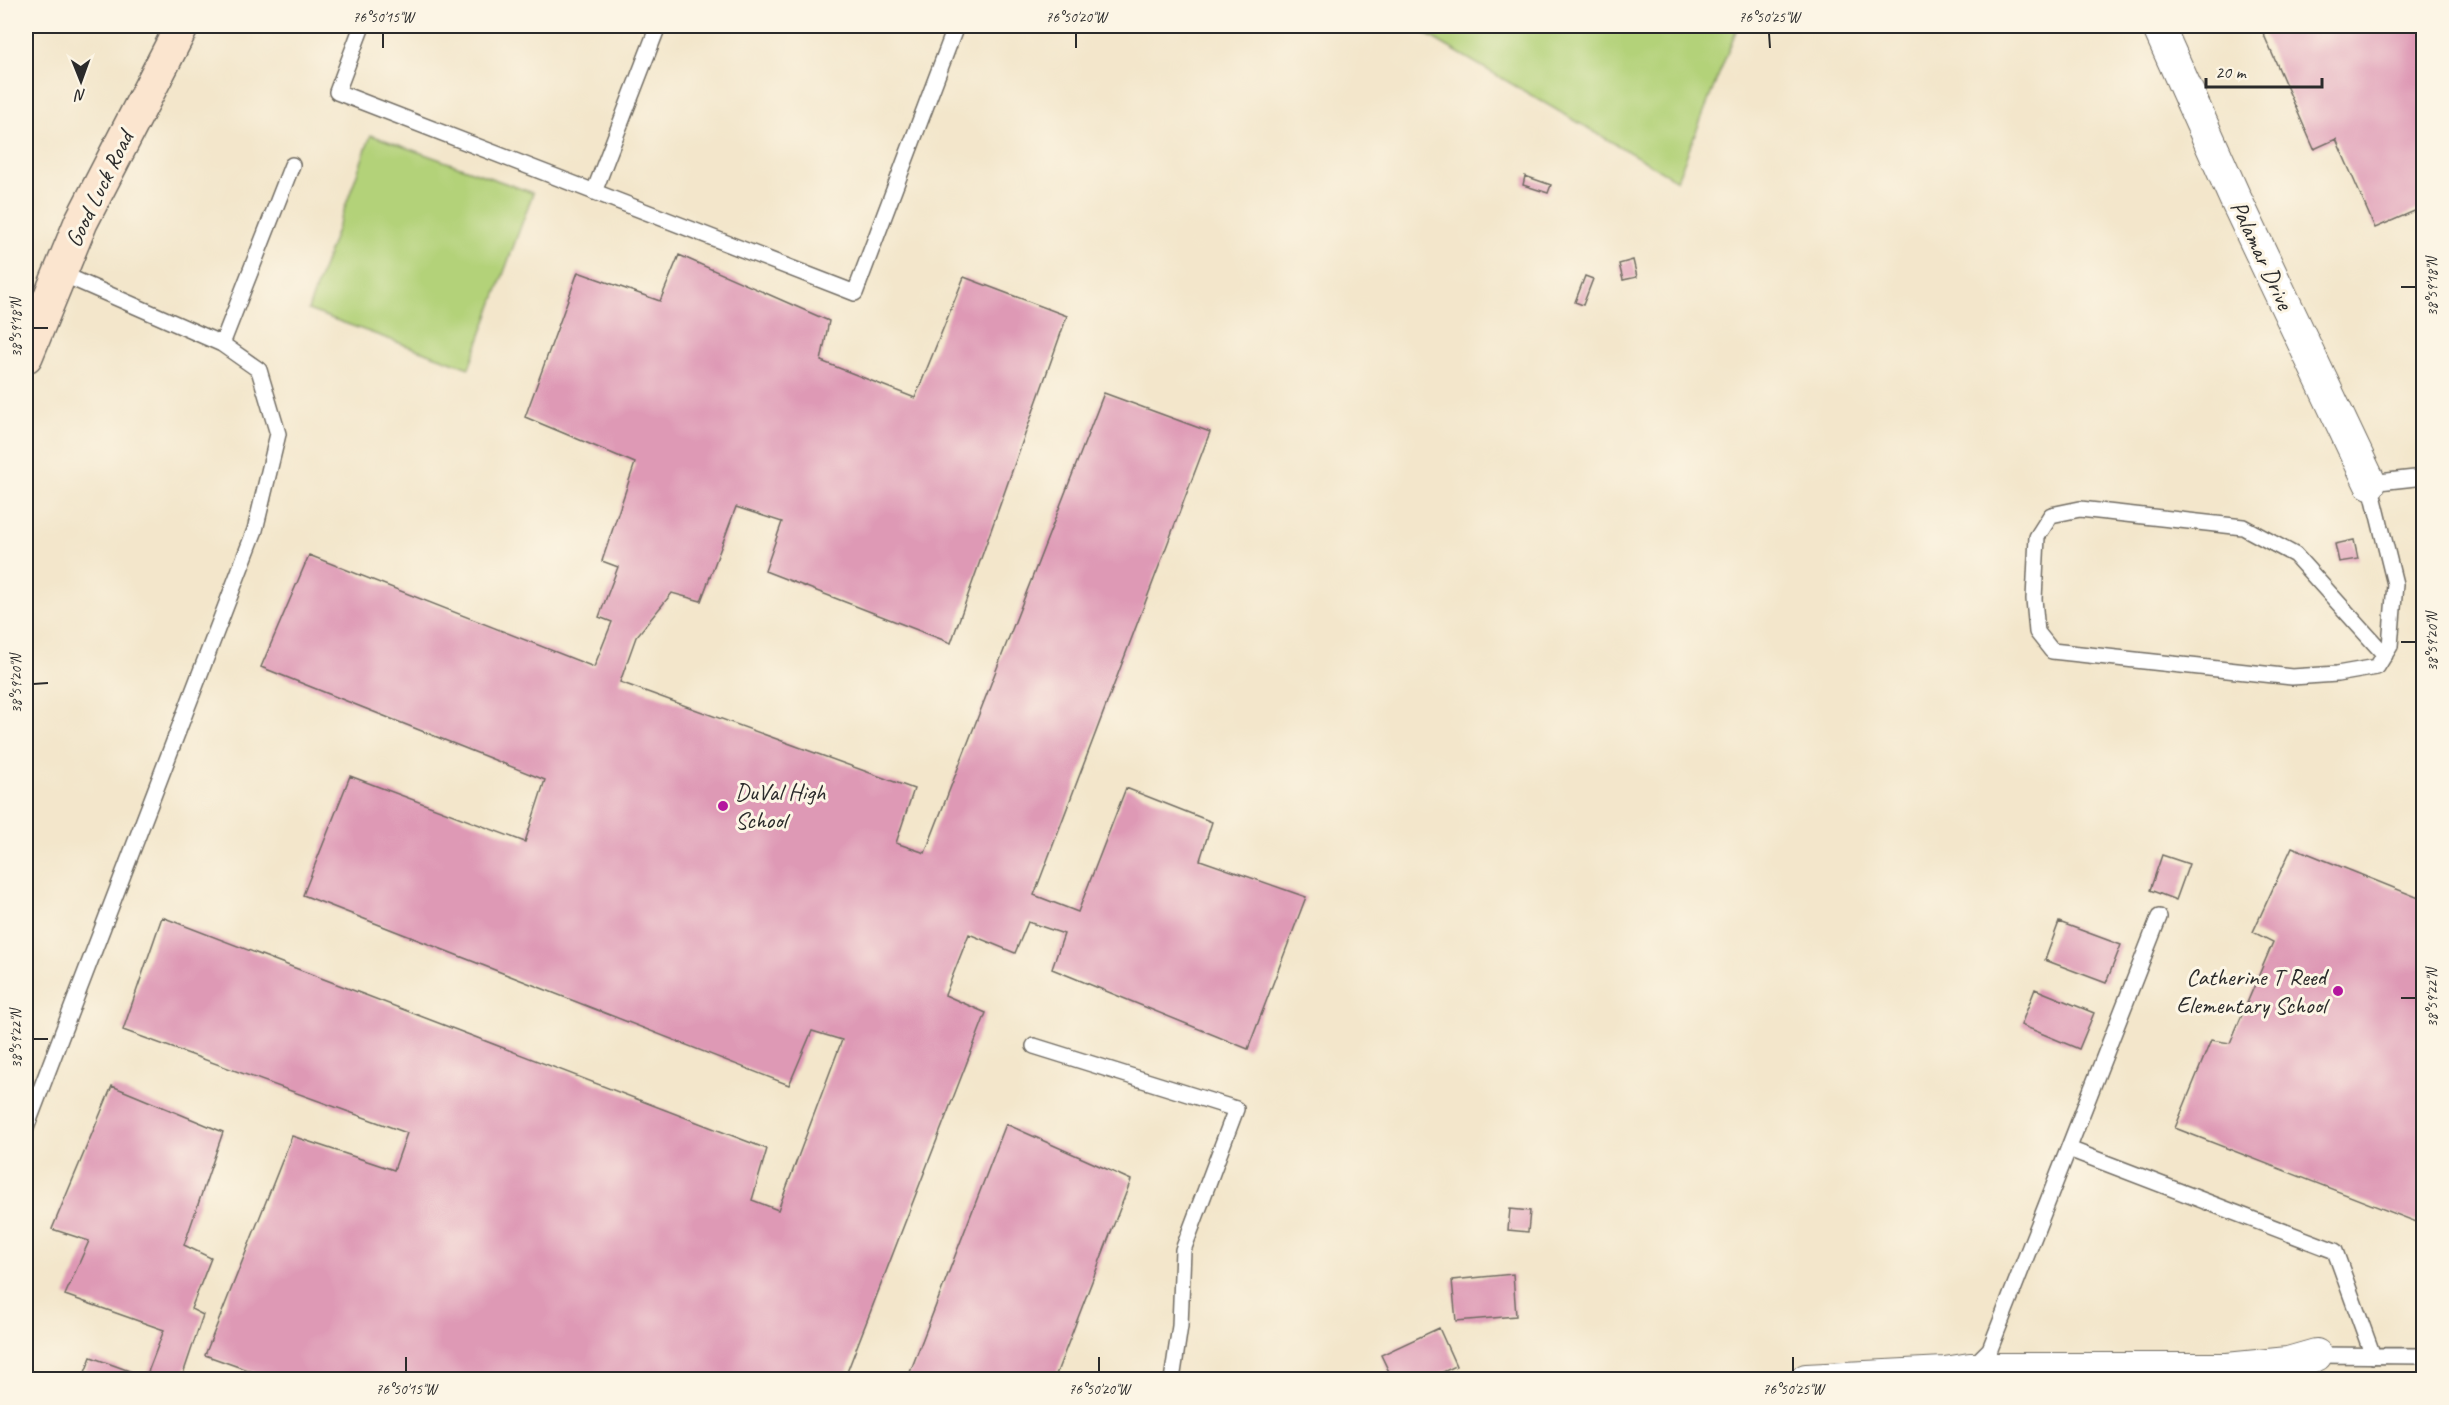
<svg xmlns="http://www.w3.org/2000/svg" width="2449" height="1405" viewBox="0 0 2449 1405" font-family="Caveat,sans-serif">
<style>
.green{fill:#b3d279;stroke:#6f7e52;stroke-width:1.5}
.building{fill:#de99b5}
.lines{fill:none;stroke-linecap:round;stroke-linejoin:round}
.service-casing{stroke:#716c63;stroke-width:18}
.minor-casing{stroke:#716c63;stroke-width:34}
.secondary-casing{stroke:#716c63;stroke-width:36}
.service{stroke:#fff;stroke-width:15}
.minor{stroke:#fff;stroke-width:32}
.secondary{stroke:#fbe5cf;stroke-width:33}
.ticks{fill:none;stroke:#2b2b2b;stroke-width:2}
.poi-dot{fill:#b5179e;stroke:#fcf5e5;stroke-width:2}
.labels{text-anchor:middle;stroke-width:6;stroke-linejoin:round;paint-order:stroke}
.street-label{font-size:24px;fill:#2b2b2b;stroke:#fcf5e5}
.poi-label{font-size:24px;fill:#2b2b2b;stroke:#fcf5e5;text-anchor:start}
.neatline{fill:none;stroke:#2b2b2b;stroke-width:2}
.ticks-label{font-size:15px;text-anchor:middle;fill:#2b2b2b}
</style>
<rect width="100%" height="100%" fill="#fcf5e5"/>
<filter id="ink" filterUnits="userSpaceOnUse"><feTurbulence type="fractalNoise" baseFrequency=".0167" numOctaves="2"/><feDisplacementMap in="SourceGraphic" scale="12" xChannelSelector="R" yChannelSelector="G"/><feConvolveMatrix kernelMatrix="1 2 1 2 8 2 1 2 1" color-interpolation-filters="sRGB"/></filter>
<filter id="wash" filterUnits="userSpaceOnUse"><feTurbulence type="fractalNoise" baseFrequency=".008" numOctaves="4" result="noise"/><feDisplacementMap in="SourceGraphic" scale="24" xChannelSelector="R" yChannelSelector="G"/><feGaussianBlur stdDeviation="1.35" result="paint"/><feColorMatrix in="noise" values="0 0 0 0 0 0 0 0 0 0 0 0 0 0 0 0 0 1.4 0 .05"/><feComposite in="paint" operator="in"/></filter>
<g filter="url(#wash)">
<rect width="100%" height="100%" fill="#f3e6cb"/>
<path class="green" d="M 1412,26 L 1738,26 L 1677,180 Z
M 371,135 L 533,193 L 469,368 L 308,310 Z"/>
<g id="blocks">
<path class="building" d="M 2260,26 L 2424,26 L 2424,207 L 2375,228 L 2336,139 L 2314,149 Z
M 1525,176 L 1551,185 L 1548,193 L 1523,185 Z
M 679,255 L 829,321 L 821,361 L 915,398 L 964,277 L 1067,316 L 951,643 L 765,571 L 782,522 L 736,507 L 701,601 L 672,593 L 636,637 L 620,682 L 914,789 L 896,843 L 925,853 L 1104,393 L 1210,432 L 1034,895 L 1078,912 L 1126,788 L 1212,822 L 1200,860 L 1306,897 L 1248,1049 L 1052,969 L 1064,934 L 1028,922 L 1015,953 L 969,934 L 945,995 L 986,1013 L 844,1380 L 263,1380 L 264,1376 L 205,1355 L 292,1136 L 394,1170 L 407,1133 L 123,1030 L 162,917 L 767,1149 L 752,1200 L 778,1210 L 842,1040 L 812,1031 L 789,1085 L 303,895 L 350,776 L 525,842 L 545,780 L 261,667 L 309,555 L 594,667 L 612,622 L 599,617 L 618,567 L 602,561 L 635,463 L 525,417 L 578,272 L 660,301 Z
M 1633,260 L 1637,277 L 1623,280 L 1619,264 Z
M 1585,276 L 1593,279 L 1583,305 L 1575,302 Z
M 2354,540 L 2358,559 L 2339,562 L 2335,544 Z
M 2292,847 L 2424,900 L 2424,1225 L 2175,1128 L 2211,1040 L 2230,1043 L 2273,942 L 2253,932 Z
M 2162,855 L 2189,864 L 2176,900 L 2150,890 Z
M 2059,922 L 2121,945 L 2106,983 L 2045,960 Z
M 2035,989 L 2094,1013 L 2079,1049 L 2021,1025 Z
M 112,1086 L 223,1132 L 184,1245 L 211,1258 L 191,1309 L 203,1315 L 181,1380 L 82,1380 L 91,1357 L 146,1377 L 164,1330 L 65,1295 L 89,1241 L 52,1229 Z
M 1006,1124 L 1131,1180 L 1054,1380 L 907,1380 Z
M 1510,1209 L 1530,1211 L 1528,1232 L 1508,1230 Z
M 1513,1274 L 1516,1316 L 1456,1321 L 1452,1280 Z
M 1439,1328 L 1456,1366 L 1426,1380 L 1393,1380 L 1381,1355 Z"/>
</g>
</g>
<g filter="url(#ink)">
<use href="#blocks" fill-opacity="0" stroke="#716c63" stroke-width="1.5"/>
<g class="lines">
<defs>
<path id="service" d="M 362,26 L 337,92 L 855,293 L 956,26
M 594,192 L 658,26
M 222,344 L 292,165
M 2385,655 L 2295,555 L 2243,527 L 2080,509 L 2051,515 L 2037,537 L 2034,599 L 2037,632 L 2052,651 L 2292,677 L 2337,674 L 2377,667 L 2390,646 L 2395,584 L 2370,483 L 2424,477
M 1034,1046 L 1236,1109 L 1183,1250 L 1180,1326 L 1172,1380
M 26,1128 L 255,530 L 278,434 L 259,370 L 222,344 L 60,273
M 2069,1149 L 2335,1251 L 2373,1356
M 2316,1355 L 2424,1356
M 1972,1367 L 1990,1349 L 2159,917"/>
<path id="minor" d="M 2158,26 L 2235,198 L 2370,483
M 1806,1380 L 1945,1373 L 1970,1369 L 2227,1369 L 2288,1363 L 2316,1355"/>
<path id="secondary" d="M 26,356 L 81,222 L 182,26"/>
</defs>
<use href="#service" class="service-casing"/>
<use href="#minor" class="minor-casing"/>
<use href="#secondary" class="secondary-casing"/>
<use href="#service" class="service"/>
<use href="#minor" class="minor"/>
<use href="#secondary" class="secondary"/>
</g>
</g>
<path class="ticks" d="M 383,33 L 383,48M 1076,33 L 1076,48M 1769,33 L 1770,48M 2401,287 L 2416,287M 33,328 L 48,328M 2401,642 L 2416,642M 33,684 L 48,683M 2401,998 L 2416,998M 33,1039 L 48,1039M 406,1357 L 406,1372M 1099,1357 L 1099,1372M 1793,1357 L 1793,1372"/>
<g class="poi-dot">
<circle cx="723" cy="806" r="6"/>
<circle cx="2338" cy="991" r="6"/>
</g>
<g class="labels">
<g class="street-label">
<text transform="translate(99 189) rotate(-64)" y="8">Good Luck Road</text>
<text transform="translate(2262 255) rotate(65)" y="8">Palamar Drive</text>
</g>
<g class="poi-label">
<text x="735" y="800">DuVal High<tspan x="735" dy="28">School</tspan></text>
<text x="2326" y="985" text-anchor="end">Catherine T Reed<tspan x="2326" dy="28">Elementary School</tspan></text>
</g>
</g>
<rect width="2449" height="1405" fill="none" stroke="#fcf5e5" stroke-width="66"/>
<g transform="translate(81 81) rotate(179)" stroke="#fcf5e5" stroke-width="4.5" paint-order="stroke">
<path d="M0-4.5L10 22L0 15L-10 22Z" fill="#2b2b2b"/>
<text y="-9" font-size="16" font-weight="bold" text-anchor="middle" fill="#2b2b2b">N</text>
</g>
<path d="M2206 78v9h116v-9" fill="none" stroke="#2b2b2b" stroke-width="3"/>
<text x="2215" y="78" font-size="18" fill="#2b2b2b" stroke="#fcf5e5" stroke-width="4.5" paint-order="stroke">20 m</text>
<rect x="33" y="33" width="2383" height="1339" class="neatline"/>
<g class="ticks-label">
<text x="383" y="22">76°50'15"W</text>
<text x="1076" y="22">76°50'20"W</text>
<text x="1769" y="22">76°50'25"W</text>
<text transform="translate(2432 287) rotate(-90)" y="5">38°59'18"N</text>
<text transform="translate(16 328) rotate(-90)" y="5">38°59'18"N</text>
<text transform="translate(2432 642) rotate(-90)" y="5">38°59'20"N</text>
<text transform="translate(16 684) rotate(-90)" y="5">38°59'20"N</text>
<text transform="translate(2432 998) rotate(-90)" y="5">38°59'22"N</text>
<text transform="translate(16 1039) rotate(-90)" y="5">38°59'22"N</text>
<text x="406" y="1394">76°50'15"W</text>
<text x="1099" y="1394">76°50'20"W</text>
<text x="1793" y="1394">76°50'25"W</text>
</g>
</svg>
